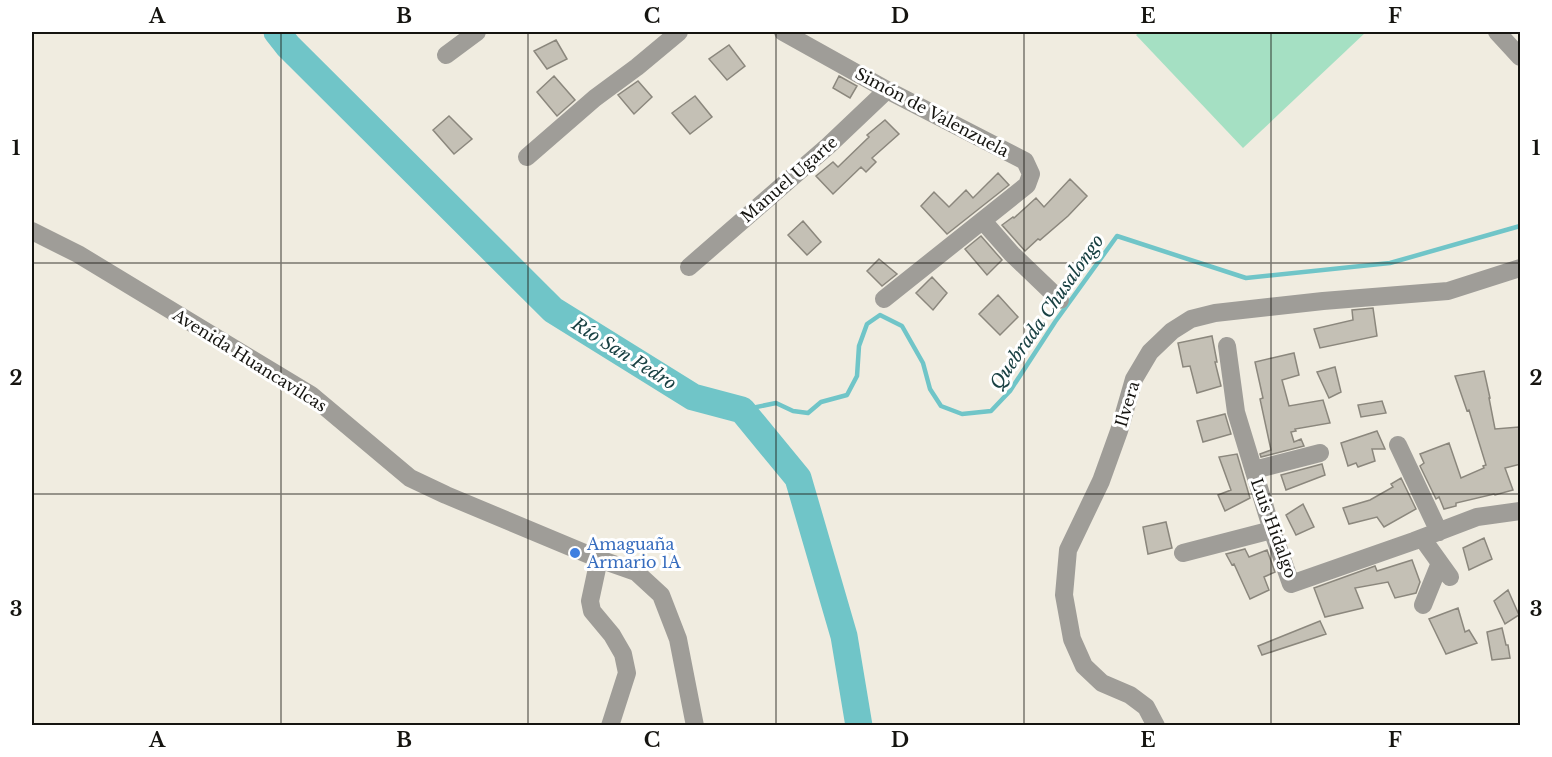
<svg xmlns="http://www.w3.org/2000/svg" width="1552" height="757" viewBox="0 0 1552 757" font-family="'Libre Baskerville',serif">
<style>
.green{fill:#a5e0c3}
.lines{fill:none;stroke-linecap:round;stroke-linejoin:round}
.stream{stroke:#70c5c8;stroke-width:4.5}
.river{stroke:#70c5c8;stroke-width:27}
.building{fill:#c4c0b5;stroke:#8b877d;stroke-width:1.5}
.minor{stroke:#9f9d98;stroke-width:18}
.grid{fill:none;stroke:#151410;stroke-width:1.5;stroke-opacity:0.55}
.shop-dot{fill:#3f7fe0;stroke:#fff;stroke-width:2}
.labels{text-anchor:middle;stroke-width:6;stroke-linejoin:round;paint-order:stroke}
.street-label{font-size:16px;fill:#151410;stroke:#fff}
.shop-label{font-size:16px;fill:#366cbe;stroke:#fff;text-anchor:start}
.water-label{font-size:18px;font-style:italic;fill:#194143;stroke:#fff}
.neatline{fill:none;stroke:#151410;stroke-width:2}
.grid-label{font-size:20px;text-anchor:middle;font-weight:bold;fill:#151410}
</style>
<rect width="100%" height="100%" fill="#f0ece0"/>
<path class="green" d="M 1140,32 L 1366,32 L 1243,148 L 1136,35 Z"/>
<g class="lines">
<path class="stream" d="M 742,410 L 776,403 L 793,411 L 808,413 L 821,402 L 847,395 L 857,376 L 859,346 L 867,324 L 880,315 L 902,326 L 923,363 L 930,389 L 941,406 L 962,414 L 991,411 L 1010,391 L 1055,322 L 1117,236 L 1246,278 L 1390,263 L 1520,226"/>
<path class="river" d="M 277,32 L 288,46 L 553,310 L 693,397 L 742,410 L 798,478 L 844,636 L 859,726"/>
</g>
<path class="building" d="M 556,40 L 567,59 L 547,69 L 534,51 Z
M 729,45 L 745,66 L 727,80 L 709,59 Z
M 554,76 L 575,100 L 557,116 L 537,92 Z
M 839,76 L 857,86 L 850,98 L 833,88 Z
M 638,81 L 652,97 L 634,114 L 618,95 Z
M 695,96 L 712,117 L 690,134 L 672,113 Z
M 449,116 L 472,139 L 454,154 L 433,130 Z
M 885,120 L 899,134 L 872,158 L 876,162 L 866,172 L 861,167 L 833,194 L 816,176 L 833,162 L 838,167 L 869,137 L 867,135 Z
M 998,173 L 1009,185 L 947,234 L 921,206 L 934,192 L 949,207 L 966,190 L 973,198 Z
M 1070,179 L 1087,196 L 1068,216 L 1040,240 L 1038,239 L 1025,251 L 1002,225 L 1013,217 L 1014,218 L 1036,198 L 1044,207 Z
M 803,221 L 821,242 L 807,255 L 788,235 Z
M 981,236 L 1002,260 L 987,275 L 965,249 Z
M 879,259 L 897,274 L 882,286 L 867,271 Z
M 932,277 L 947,293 L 933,310 L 916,293 Z
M 998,295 L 1018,317 L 1000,335 L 979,314 Z
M 1373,308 L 1377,336 L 1320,348 L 1314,329 L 1353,320 L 1352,310 Z
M 1212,336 L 1217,362 L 1215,362 L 1221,386 L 1197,393 L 1190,366 L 1183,367 L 1178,343 Z
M 1294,353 L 1299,375 L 1282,380 L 1289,406 L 1323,400 L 1330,423 L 1295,429 L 1296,431 L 1291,432 L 1294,442 L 1301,439 L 1304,446 L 1261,457 L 1260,454 L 1271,450 L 1260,399 L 1263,398 L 1255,362 Z
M 1335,367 L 1341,392 L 1329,398 L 1317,372 Z
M 1484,371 L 1490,398 L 1489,398 L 1495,429 L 1519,427 L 1521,433 L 1521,464 L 1505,468 L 1513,490 L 1495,495 L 1494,494 L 1456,503 L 1456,506 L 1444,509 L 1439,497 L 1436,499 L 1420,466 L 1424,463 L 1420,454 L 1449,443 L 1461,478 L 1484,468 L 1483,466 L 1486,465 L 1469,410 L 1467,411 L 1455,376 Z
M 1382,401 L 1386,413 L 1361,417 L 1358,405 Z
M 1225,414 L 1231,434 L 1203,442 L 1197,421 Z
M 1377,431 L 1385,449 L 1372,449 L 1375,461 L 1358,467 L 1356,463 L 1348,466 L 1341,443 Z
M 1237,454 L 1250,498 L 1225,511 L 1218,495 L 1231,490 L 1219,457 Z
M 1322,464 L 1325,475 L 1286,490 L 1281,475 Z
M 1401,478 L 1416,509 L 1384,527 L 1377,517 L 1349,524 L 1343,508 L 1370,500 L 1393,487 L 1391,484 Z
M 1303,504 L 1314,527 L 1296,535 L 1286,515 Z
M 1166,522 L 1172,548 L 1148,554 L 1143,527 Z
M 1484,538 L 1492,559 L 1469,570 L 1463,548 Z
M 1245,549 L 1249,557 L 1267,550 L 1275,572 L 1264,577 L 1269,590 L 1250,599 L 1234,564 L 1232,565 L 1226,554 Z
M 1412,560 L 1420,582 L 1416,593 L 1395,598 L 1388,582 L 1355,588 L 1363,608 L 1325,617 L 1314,588 L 1375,566 L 1377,571 Z
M 1508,590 L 1519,615 L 1505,624 L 1494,601 Z
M 1458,608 L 1465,632 L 1469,630 L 1477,643 L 1446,654 L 1429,619 Z
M 1320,621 L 1326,634 L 1262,655 L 1258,646 Z
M 1502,628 L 1506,645 L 1508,645 L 1510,658 L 1492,660 L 1487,632 Z"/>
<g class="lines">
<path class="minor" d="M 783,32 L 887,90 L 1025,161 L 1031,174 L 1027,185 L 884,299
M 1497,32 L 1520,57
M 446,55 L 477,32
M 527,157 L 595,98 L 637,67 L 679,32
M 983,221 L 1012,254 L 1060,300
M 32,231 L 78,254 L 311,395 L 410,478 L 446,495 L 599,559 L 636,572 L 661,595 L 678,639 L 695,726
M 689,267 L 828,146 L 887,90
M 1227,346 L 1236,412 L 1270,524 L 1291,584 L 1414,541 L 1477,517 L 1520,511
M 1398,445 L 1439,532
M 1254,470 L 1320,453
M 1422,538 L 1450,577
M 1183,553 L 1272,530
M 599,559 L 590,601 L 592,611 L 612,635 L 623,654 L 627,673 L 610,726
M 1423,605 L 1440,563
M 1156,726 L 1146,707 L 1130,695 L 1102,683 L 1084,666 L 1072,639 L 1064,595 L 1068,550 L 1101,481 L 1119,431 L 1134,379 L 1150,352 L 1172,331 L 1191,319 L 1215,313 L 1323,301 L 1448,291 L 1520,268"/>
</g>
<path class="grid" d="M 281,32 L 281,726M 528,32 L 528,726M 776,32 L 776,726M 1024,32 L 1024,726M 1271,32 L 1271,726M 32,263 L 1520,263M 32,494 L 1520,494"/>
<circle class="shop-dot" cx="575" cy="553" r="6"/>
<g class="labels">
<g class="street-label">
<text transform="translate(932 112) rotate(28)" y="6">Simón de Valenzuela</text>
<text transform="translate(789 179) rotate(-41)" y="6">Manuel Ugarte</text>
<text transform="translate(250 360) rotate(32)" y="6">Avenida Huancavilcas</text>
<text transform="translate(1127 404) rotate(-73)" y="6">Ilvera</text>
<text transform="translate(1274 528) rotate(70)" y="6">Luis Hidalgo</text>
</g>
<g class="shop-label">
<text x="587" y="550">Amaguaña<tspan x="587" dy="18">Armario 1A</tspan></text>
</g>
<g class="water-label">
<text transform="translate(1047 312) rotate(-55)" y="6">Quebrada Chusalongo</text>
<text transform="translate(624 354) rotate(32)" y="6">Río San Pedro</text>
</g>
</g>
<rect width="1552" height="757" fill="none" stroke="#ffffff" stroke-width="66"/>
<rect x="33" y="33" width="1486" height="691" class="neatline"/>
<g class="grid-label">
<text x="157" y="23">A</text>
<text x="404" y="23">B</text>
<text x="652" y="23">C</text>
<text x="900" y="23">D</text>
<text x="1148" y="23">E</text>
<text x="1395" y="23">F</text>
<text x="16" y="155">1</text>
<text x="1536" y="155">1</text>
<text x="16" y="385">2</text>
<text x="1536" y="385">2</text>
<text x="16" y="616">3</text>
<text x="1536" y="616">3</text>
<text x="157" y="747">A</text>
<text x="404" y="747">B</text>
<text x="652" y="747">C</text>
<text x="900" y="747">D</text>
<text x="1148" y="747">E</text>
<text x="1395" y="747">F</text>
</g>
</svg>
